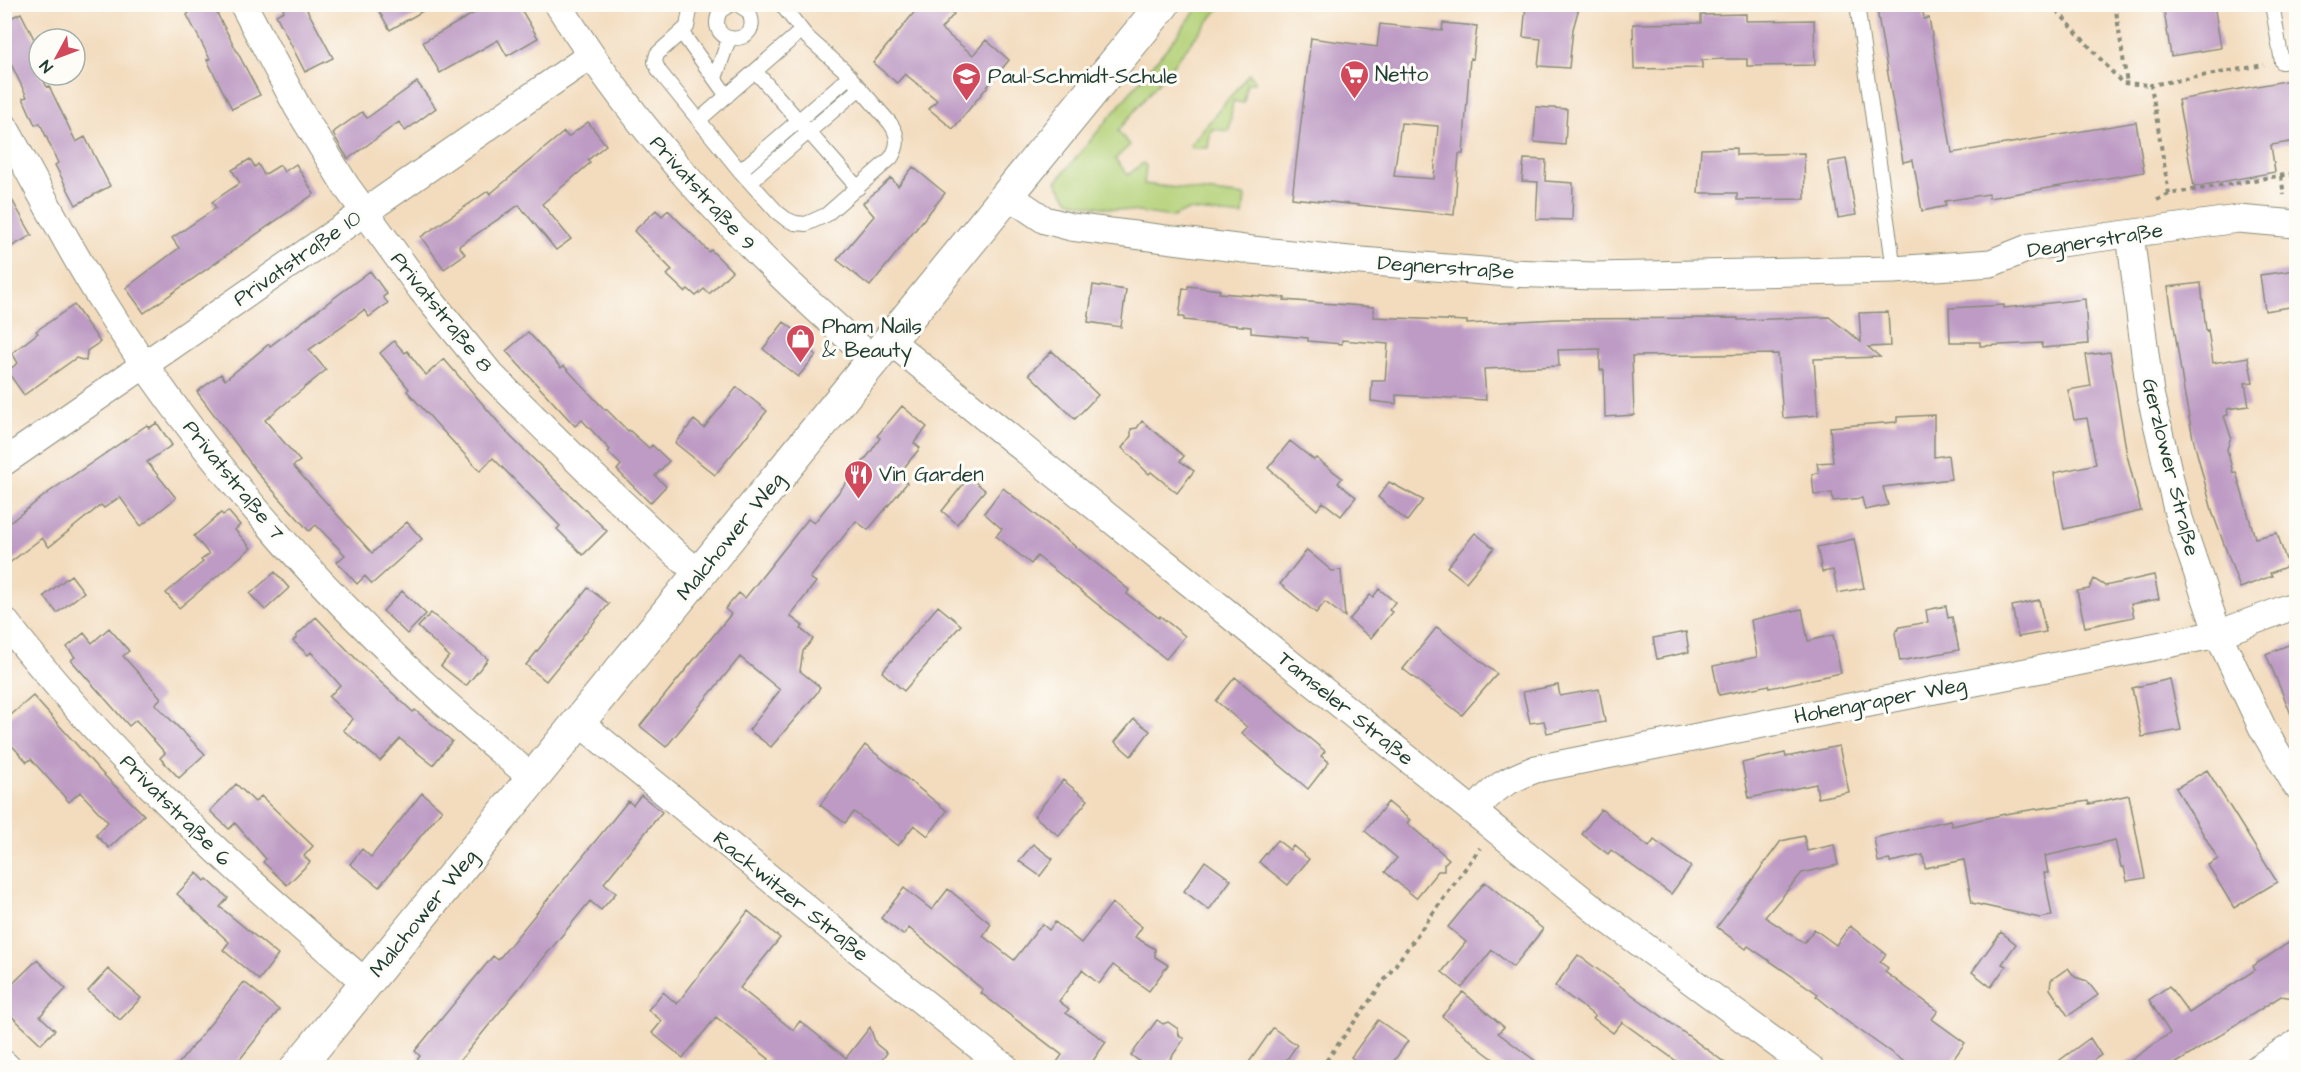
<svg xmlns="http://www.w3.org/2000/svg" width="2301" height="1072" viewBox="0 0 2301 1072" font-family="'Architects Daughter',sans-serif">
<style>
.green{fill:#b4d178;stroke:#6a8756;stroke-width:1.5}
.building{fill:#be9bc4;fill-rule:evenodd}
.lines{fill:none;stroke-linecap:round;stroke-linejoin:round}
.lane-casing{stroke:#898c79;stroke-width:16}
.street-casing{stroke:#898c79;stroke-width:29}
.secondary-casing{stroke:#898c79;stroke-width:35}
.path{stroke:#898c79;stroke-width:4;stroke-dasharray:4.5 4.5;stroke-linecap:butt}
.lane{stroke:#fff;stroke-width:14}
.street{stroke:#fff;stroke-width:27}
.secondary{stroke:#fff;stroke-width:33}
.labels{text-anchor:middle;stroke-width:6;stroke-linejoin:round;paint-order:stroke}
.poi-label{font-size:21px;fill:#1f3d34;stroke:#fdfcf7;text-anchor:start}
.street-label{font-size:21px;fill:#1f3d34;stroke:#fdfcf7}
</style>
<rect width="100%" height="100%" fill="#fdfcf7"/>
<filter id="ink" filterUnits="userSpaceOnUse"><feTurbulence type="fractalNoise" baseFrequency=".0167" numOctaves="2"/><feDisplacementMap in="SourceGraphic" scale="12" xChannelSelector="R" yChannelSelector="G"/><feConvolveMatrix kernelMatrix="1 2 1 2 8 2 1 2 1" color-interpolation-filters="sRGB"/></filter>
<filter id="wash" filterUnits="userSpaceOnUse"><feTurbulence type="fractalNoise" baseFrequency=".008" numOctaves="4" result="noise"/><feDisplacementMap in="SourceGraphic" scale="24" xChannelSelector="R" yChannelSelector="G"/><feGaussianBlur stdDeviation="1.35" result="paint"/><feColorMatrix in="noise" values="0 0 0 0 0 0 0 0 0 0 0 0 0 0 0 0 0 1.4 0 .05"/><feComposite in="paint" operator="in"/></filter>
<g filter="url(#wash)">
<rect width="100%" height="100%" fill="#f3dcbe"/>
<path class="green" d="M 1200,5 L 1222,5 L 1118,131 L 1130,145 L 1115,159 L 1128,175 L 1143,163 L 1146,166 L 1144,184 L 1245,196 L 1243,216 L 1188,210 L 1173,217 L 1088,205 L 1069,200 L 1056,182 L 1171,43 Z
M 1249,74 L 1255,80 L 1255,83 L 1247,83 L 1244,103 L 1233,101 L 1229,131 L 1211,129 L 1208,148 L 1193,148 L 1190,145 Z"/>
<g id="blocks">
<path class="building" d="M 185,4 L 212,4 L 260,95 L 232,109 L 207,60 L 210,59 L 187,15 L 189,13 Z
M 281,4 L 304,4 L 333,58 L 305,72 L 276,15 L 284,11 Z
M 375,4 L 435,4 L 390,30 Z
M 490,4 L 518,4 L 538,38 L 507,56 L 498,40 L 440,73 L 423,42 Z
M 921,4 L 942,4 L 954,14 L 941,29 L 973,55 L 986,40 L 1009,60 L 953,129 L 929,109 L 937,100 L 905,74 L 897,83 L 873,63 Z
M 1526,4 L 1580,4 L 1573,29 L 1569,68 L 1538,66 L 1541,39 L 1523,37 Z
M 1876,4 L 1922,4 L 1924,19 L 1929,18 L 1952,153 L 2136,122 L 2144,172 L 1989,198 L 1988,194 L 1945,201 L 1946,206 L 1922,211 L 1913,160 L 1903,162 Z
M 2163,4 L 2214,4 L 2221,48 L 2171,56 Z
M 21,13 L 39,49 L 31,53 L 39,70 L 39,75 L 41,75 L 47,87 L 49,86 L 76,142 L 85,137 L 110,186 L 76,205 L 55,165 L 58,163 L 40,123 L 35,125 L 23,98 L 27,97 L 10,62 L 4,65 L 4,21 Z
M 1746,14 L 1746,21 L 1814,20 L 1815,65 L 1747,66 L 1747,59 L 1725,59 L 1702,60 L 1702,68 L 1634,69 L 1633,24 L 1701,23 L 1701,15 Z
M 1443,23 L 1477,26 L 1473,59 L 1470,58 L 1463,154 L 1459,154 L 1454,215 L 1292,198 L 1311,38 L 1377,47 L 1380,24 L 1442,31 ZM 1401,123 L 1438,126 L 1434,179 L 1394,176 Z
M 2296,79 L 2296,141 L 2271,145 L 2275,172 L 2194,187 L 2178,100 Z
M 417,82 L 436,108 L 405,131 L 399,122 L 348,159 L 333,134 L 335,131 L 362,112 L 367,118 Z
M 1536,107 L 1567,109 L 1565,145 L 1534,142 Z
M 588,122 L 606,145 L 588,160 L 590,163 L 542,204 L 571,239 L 556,250 L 519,205 L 459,246 L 465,254 L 444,269 L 421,237 L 488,191 L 490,194 L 564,132 L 568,137 Z
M 1736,148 L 1736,155 L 1804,153 L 1805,199 L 1737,200 L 1737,193 L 1698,193 L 1701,149 Z
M 250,159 L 255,167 L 258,164 L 264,175 L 280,165 L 284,172 L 296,164 L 314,194 L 144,313 L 126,288 L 179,248 L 172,238 L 216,208 L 212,202 L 240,183 L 232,170 Z
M 1524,159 L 1546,160 L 1545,181 L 1573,183 L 1572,220 L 1536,219 L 1538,182 L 1522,181 Z
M 1846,159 L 1856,215 L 1838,218 L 1828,162 Z
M 913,167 L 945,193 L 870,286 L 837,260 L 874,216 L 863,203 L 891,178 L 898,186 Z
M 4,186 L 32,235 L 4,251 Z
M 656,210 L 662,216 L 668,210 L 709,252 L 711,250 L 732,271 L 709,294 L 704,289 L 696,296 L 688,289 L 685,292 L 667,275 L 672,270 L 634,231 Z
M 2296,270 L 2296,306 L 2265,311 L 2260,275 Z
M 370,271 L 387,294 L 383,297 L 388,303 L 369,317 L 364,310 L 309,350 L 326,370 L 265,420 L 300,461 L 293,466 L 372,553 L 407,522 L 422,539 L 372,584 L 365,576 L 357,584 L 337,562 L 345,555 L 316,525 L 309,531 L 261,477 L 197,392 L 221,374 L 225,380 L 269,344 L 270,346 Z
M 2201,283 L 2206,331 L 2208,330 L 2213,363 L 2248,357 L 2253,382 L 2245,383 L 2249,406 L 2227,409 L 2228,415 L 2224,416 L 2231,437 L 2227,449 L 2233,473 L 2236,472 L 2255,538 L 2277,533 L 2288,566 L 2270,573 L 2272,576 L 2240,588 L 2213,514 L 2193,438 L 2184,391 L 2168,287 Z
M 1093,285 L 1126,290 L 1121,327 L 1088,322 Z
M 1188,286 L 1220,290 L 1219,293 L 1285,298 L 1284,300 L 1374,307 L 1374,317 L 1467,321 L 1467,324 L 1557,319 L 1738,318 L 1738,320 L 1829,317 L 1861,342 L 1859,313 L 1888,312 L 1890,346 L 1868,347 L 1880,357 L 1814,359 L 1818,415 L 1783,418 L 1778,354 L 1632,356 L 1634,415 L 1605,417 L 1604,370 L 1600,370 L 1600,349 L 1558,350 L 1559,366 L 1484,369 L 1486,400 L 1396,395 L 1396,404 L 1371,401 L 1372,381 L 1385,381 L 1388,344 L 1342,340 L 1342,344 L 1308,341 L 1308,338 L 1251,333 L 1251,327 L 1184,320 L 1184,317 L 1179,317 L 1183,288 L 1188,289 Z
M 2085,299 L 2088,344 L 2042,348 L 2042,343 L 1980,346 L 1980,342 L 1950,342 L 1949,308 L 2004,305 L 2004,308 Z
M 74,305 L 100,342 L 87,351 L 86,361 L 76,358 L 24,395 L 7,371 L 18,363 L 12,353 L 38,333 L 36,331 Z
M 784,322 L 806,339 L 802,344 L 816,355 L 798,377 L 763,349 Z
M 528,332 L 561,368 L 564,366 L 605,410 L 606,409 L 628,431 L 629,430 L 649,448 L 652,445 L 669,461 L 655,476 L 666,486 L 650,503 L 617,470 L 621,465 L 608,452 L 610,450 L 582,420 L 575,426 L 506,351 Z
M 394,341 L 405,353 L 407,351 L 426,375 L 444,359 L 511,437 L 607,531 L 583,555 L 557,529 L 560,526 L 493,458 L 480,471 L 442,430 L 407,391 L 409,389 L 380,353 Z
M 1052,351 L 1098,395 L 1075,419 L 1029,374 Z
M 2110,352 L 2127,455 L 2141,511 L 2064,529 L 2054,473 L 2096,464 L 2087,418 L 2074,420 L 2068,390 L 2091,386 L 2086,355 Z
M 737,387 L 767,411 L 715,475 L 675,443 L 694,420 L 704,428 Z
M 902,406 L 927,427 L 914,443 L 920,448 L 898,475 L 907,483 L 868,530 L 856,521 L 810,578 L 816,582 L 790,616 L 803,626 L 801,629 L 813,639 L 803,651 L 800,671 L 820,687 L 816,694 L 771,747 L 749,730 L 780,690 L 740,657 L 666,747 L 640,726 L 731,614 L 725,609 L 739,593 L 745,598 L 808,519 L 814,523 L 870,453 L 880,438 L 877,436 Z
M 1934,415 L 1934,457 L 1948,455 L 1951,479 L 1883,487 L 1888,505 L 1865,510 L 1862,498 L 1833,501 L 1832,493 L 1814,495 L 1812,474 L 1819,473 L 1817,463 L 1833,462 L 1830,427 L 1897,422 L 1897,417 Z
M 1142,421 L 1184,456 L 1180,461 L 1194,471 L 1177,493 L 1151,472 L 1149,474 L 1122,448 L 1131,436 L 1131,429 L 1137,428 Z
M 157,423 L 172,445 L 147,462 L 176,498 L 141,526 L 120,497 L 104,508 L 101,505 L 49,547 L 42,538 L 4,567 L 4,527 L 49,492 L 147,425 L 149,428 Z
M 1290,441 L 1314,460 L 1316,458 L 1342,478 L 1338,483 L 1356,497 L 1341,516 L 1323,502 L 1317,510 L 1268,468 Z
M 969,477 L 985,490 L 957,524 L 942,511 Z
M 1389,482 L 1423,500 L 1407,521 L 1378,497 Z
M 1003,488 L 1129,590 L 1127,594 L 1159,618 L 1160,616 L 1185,636 L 1166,659 L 1037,556 L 1031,564 L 996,536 L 1002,529 L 984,513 Z
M 228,511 L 240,525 L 235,530 L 251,548 L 179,608 L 166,593 L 203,562 L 201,560 L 209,554 L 194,536 L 221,513 L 223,515 Z
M 1475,533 L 1494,548 L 1466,582 L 1447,567 Z
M 1854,539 L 1864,588 L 1838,593 L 1833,570 L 1822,572 L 1817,547 Z
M 1307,550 L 1332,571 L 1341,570 L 1345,617 L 1325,602 L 1316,613 L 1280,584 Z
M 275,572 L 289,588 L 265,610 L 250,594 Z
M 71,575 L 84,592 L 57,613 L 44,596 Z
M 2154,575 L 2159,599 L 2131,604 L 2134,617 L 2085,627 L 2077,591 L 2089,589 L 2094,579 L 2105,586 Z
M 588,588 L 609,604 L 546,681 L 526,665 Z
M 1379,589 L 1395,602 L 1389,610 L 1392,612 L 1371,638 L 1349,620 L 1370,595 L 1373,597 Z
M 402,591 L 426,614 L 407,634 L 383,611 Z
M 2039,600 L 2046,632 L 2018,637 L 2012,606 Z
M 938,606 L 961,625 L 904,691 L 882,672 Z
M 1946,606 L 1948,618 L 1952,617 L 1959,650 L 1900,661 L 1895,633 L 1900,627 L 1928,622 L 1926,610 Z
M 1802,609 L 1808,641 L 1833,635 L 1841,673 L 1770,688 L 1769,685 L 1719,695 L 1713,666 L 1757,657 L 1751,620 Z
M 431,613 L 488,659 L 466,686 L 441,666 L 449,656 L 418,627 Z
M 316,617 L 360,663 L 413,712 L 415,710 L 452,741 L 433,765 L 400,739 L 380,761 L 343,730 L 353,719 L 329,697 L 340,685 L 311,652 L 308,655 L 293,641 L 297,637 L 296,636 Z
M 1437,627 L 1497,674 L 1462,715 L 1403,669 Z
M 109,628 L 129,651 L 123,656 L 161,698 L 155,704 L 205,754 L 179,778 L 160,758 L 165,753 L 136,720 L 129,726 L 71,660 L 75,657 L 67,647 L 84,633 L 92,643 Z
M 1686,632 L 1689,652 L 1657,659 L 1653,638 Z
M 2296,642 L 2296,726 L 2266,654 Z
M 1235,677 L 1325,751 L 1321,756 L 1329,762 L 1308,789 L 1242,733 L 1247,727 L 1216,701 Z
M 2170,679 L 2181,730 L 2142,737 L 2132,688 Z
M 1558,685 L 1560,696 L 1599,689 L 1605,722 L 1547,733 L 1544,721 L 1530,723 L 1523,692 Z
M 33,696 L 101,772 L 144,815 L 109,848 L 96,835 L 108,822 L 80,792 L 69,802 L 31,759 L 27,762 L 4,737 L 4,721 Z
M 1134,719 L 1150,731 L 1131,756 L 1115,742 Z
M 865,745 L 947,811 L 928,836 L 914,825 L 898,846 L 854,812 L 845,823 L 820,805 Z
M 1839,746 L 1849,792 L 1818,798 L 1816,784 L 1749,798 L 1742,763 L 1785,753 L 1786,757 Z
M 2207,770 L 2277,882 L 2234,908 L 2208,865 L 2218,859 L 2176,788 Z
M 1063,780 L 1088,800 L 1059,836 L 1034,816 Z
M 236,784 L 255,802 L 261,796 L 313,846 L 304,856 L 310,862 L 287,885 L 263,862 L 266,859 L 235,823 L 229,829 L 210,811 Z
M 422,793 L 442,810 L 379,887 L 350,864 L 362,849 L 371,857 Z
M 641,795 L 662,812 L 604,883 L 616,893 L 601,910 L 590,901 L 454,1068 L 411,1068 L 420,1056 L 415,1051 L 493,956 L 498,960 L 628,801 L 633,805 Z
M 2129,795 L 2145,878 L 2127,881 L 2124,867 L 2121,867 L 2115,840 L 2045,856 L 2048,873 L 2044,873 L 2052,916 L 2040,918 L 1972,903 L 1964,860 L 1925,868 L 1923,855 L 1890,862 L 1890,860 L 1878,862 L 1874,838 L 1950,820 L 1952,826 L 2005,814 L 2088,801 L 2089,804 Z
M 1388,802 L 1410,820 L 1407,823 L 1449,859 L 1444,864 L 1444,871 L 1438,871 L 1416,898 L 1385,872 L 1397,858 L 1365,831 Z
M 1601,809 L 1649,847 L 1654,840 L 1691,867 L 1671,894 L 1611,850 L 1608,854 L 1582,834 Z
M 1804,836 L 1807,851 L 1834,845 L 1838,865 L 1802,873 L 1765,917 L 1804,943 L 1814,929 L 1836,945 L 1850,926 L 1886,954 L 1880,962 L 1888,968 L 1885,972 L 1938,1011 L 1932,1019 L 1965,1043 L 1947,1068 L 1913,1068 L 1848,1022 L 1816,996 L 1818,994 L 1748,946 L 1746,949 L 1717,927 L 1781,841 Z
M 1277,840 L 1290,850 L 1293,846 L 1309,859 L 1288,885 L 1259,862 Z
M 1033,844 L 1053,859 L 1040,876 L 1019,861 Z
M 1205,861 L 1231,880 L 1209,910 L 1184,891 Z
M 197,873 L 205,881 L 207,879 L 228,898 L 220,907 L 278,955 L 259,980 L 223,950 L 229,942 L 177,894 Z
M 1485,882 L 1543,929 L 1513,967 L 1492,950 L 1462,988 L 1442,972 L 1466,942 L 1448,927 Z
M 904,888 L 932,910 L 948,889 L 991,924 L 983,936 L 1014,960 L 1042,924 L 1049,930 L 1055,922 L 1081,943 L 1112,903 L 1142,927 L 1135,937 L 1155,949 L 1155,957 L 1168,965 L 1149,991 L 1113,965 L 1099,984 L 1082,970 L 1059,1001 L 1069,1009 L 1066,1013 L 1106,1042 L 1088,1068 L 1053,1068 L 1062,1055 L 981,993 L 983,990 L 909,928 L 903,935 L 881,918 Z
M 748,911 L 780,938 L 740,988 L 793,1030 L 800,1021 L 846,1058 L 870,1027 L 876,1044 L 887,1053 L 876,1068 L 762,1068 L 769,1059 L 716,1017 L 683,1058 L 652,1033 L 662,1021 L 648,1010 L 663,992 L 677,1004 Z
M 2001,932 L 2016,944 L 2002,964 L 2006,966 L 1991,987 L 1972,972 Z
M 2296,938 L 2296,985 L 2293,998 L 2281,996 L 2169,1068 L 2120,1068 L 2170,1033 L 2149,1000 L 2169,986 L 2189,1013 L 2255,970 L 2253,966 Z
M 1578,955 L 1649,1007 L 1732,1068 L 1686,1068 L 1622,1022 L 1613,1033 L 1593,1018 L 1595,1016 L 1555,986 Z
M 37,960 L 66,989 L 40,1016 L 55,1030 L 41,1044 L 4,1009 L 4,992 Z
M 2068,968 L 2075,977 L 2087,981 L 2098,995 L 2068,1016 L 2050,989 L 2051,980 Z
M 108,969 L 141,998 L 120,1020 L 88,991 Z
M 244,982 L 279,1010 L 233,1068 L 175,1068 Z
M 1463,992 L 1504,1027 L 1498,1033 L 1545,1068 L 1506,1068 L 1484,1052 L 1442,1016 Z
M 1157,1020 L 1163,1024 L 1168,1022 L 1178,1029 L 1179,1035 L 1184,1039 L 1164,1068 L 1149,1068 L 1131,1055 Z
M 1378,1020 L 1408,1041 L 1389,1068 L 1366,1068 L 1351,1057 Z
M 1273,1028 L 1297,1045 L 1281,1068 L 1245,1068 Z
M 2090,1038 L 2101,1055 L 2082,1068 L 2049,1068 Z"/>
</g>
</g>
<g filter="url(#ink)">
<use href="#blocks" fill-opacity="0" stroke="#898c79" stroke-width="1.5"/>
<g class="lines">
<defs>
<path id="lane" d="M 691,4 L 687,27 L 657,54 L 655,62 L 659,71 L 740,171 L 777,212 L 786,219 L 795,223 L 806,224 L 826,215 L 891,158 C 899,146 899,135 890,123 L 843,69 L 807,37 L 781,4
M 731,4 L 720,11 C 703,49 767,46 748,11 L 737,4
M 1857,4 L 1894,270
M 2272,4 L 2282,62 L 2296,60
M 682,33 L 727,96
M 756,72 L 858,188
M 715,78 L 729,39
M 699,120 L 801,31
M 740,171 L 850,76
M 750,182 L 860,88"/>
<path id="street" d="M 243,4 L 298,108 L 346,186 L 421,289 L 491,375 L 588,471 L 675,553 L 700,574
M 558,4 C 642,141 753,256 874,360
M 4,126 C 36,183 65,242 100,297 C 215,481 365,642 533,778
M 1009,196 L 1045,220 L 1071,227 L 1252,250 L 1349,260 L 1508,273 L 1594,276 L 1894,270 L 1991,263 L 2031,247 L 2238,219 L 2296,224
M 2130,234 L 2150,393 L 2179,518 L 2218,634 L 2263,729 L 2296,785
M 889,340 L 1599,913 L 1810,1068
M 4,462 L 590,56
M 4,620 C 109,756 236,872 366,983
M 579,722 L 839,935 L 1006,1068
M 1474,812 C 1493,787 1507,780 1536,769 L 2218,634 L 2296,605
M 4,1064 L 8,1068
M 2258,1068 L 2296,1044"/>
<path id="secondary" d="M 297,1068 L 1163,4"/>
</defs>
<use href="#lane" class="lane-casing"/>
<use href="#street" class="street-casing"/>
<use href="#secondary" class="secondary-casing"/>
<path class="path" d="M 2051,4 L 2122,83 L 2151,85
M 2115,4 L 2127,84
M 2281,176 L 2284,195
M 2169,194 L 2151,85 L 2264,65
M 2157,200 L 2169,194 L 2296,173
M 1321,1068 L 1480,848"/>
<use href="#lane" class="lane"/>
<use href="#street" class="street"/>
<use href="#secondary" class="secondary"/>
</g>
</g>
<defs>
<symbol id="supermarket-pin" viewBox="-11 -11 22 30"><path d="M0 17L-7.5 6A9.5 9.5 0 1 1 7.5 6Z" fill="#d1495b" stroke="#fdfcf7"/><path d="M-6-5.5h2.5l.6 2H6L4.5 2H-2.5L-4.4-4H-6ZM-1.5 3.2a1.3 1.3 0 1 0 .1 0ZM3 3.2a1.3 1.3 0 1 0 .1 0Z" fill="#fff"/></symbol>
<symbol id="school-pin" viewBox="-11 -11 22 30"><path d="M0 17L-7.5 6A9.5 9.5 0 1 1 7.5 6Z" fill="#d1495b" stroke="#fdfcf7"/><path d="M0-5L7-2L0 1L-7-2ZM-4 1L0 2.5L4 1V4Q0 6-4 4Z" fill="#fff"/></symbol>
<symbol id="shop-pin" viewBox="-11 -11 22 30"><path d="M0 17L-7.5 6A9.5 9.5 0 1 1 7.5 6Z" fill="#d1495b" stroke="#fdfcf7"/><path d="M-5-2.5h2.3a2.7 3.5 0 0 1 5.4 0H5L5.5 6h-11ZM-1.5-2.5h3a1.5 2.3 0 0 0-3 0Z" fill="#fff"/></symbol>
<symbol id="restaurant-pin" viewBox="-11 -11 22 30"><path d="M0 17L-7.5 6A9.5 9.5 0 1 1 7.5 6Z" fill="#d1495b" stroke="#fdfcf7"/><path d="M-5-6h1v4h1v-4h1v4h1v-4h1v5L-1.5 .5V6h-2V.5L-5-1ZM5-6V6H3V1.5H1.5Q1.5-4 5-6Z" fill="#fff"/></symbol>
</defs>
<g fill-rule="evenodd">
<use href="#supermarket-pin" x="1338" y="58" width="33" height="45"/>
<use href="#school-pin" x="950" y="60" width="33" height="45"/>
<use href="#shop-pin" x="784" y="322" width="33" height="45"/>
<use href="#restaurant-pin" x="842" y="458" width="33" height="45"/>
</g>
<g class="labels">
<g class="poi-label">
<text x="1375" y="81">Netto</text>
<text x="988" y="83">Paul-Schmidt-Schule</text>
<text x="822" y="333">Pham Nails<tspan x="822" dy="24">&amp; Beauty</tspan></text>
<text x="879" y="481">Vin Garden</text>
</g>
<g class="street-label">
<text transform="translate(703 193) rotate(48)" y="7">Privatstraße 9</text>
<text transform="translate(2095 240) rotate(-9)" y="7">Degnerstraße</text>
<text transform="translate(297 258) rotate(-35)" y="7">Privatstraße 10</text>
<text transform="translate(1446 267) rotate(4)" y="7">Degnerstraße</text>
<text transform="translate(442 312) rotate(51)" y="7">Privatstraße 8</text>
<text transform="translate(2171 467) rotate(76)" y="7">Gerzlower Straße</text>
<text transform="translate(234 480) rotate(51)" y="7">Privatstraße 7</text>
<text transform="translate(730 536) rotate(-51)" y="7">Malchower Weg</text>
<text transform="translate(1880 700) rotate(-11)" y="7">Hohengraper Weg</text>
<text transform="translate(1346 708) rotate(39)" y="7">Tamseler Straße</text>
<text transform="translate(176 810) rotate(45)" y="7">Privatstraße 6</text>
<text transform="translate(791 896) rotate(39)" y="7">Rackwitzer Straße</text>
<text transform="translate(423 913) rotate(-51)" y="7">Malchower Weg</text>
</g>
</g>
<rect width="2301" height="1072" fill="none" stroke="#fdfcf7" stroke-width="24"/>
<g transform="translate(57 57) rotate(229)"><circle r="28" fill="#fdfcf7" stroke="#a4b0a9" stroke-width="1.5"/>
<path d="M0-4.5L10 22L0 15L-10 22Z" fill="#d1495b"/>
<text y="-9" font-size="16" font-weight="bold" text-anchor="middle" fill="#1f3d34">N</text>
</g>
</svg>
